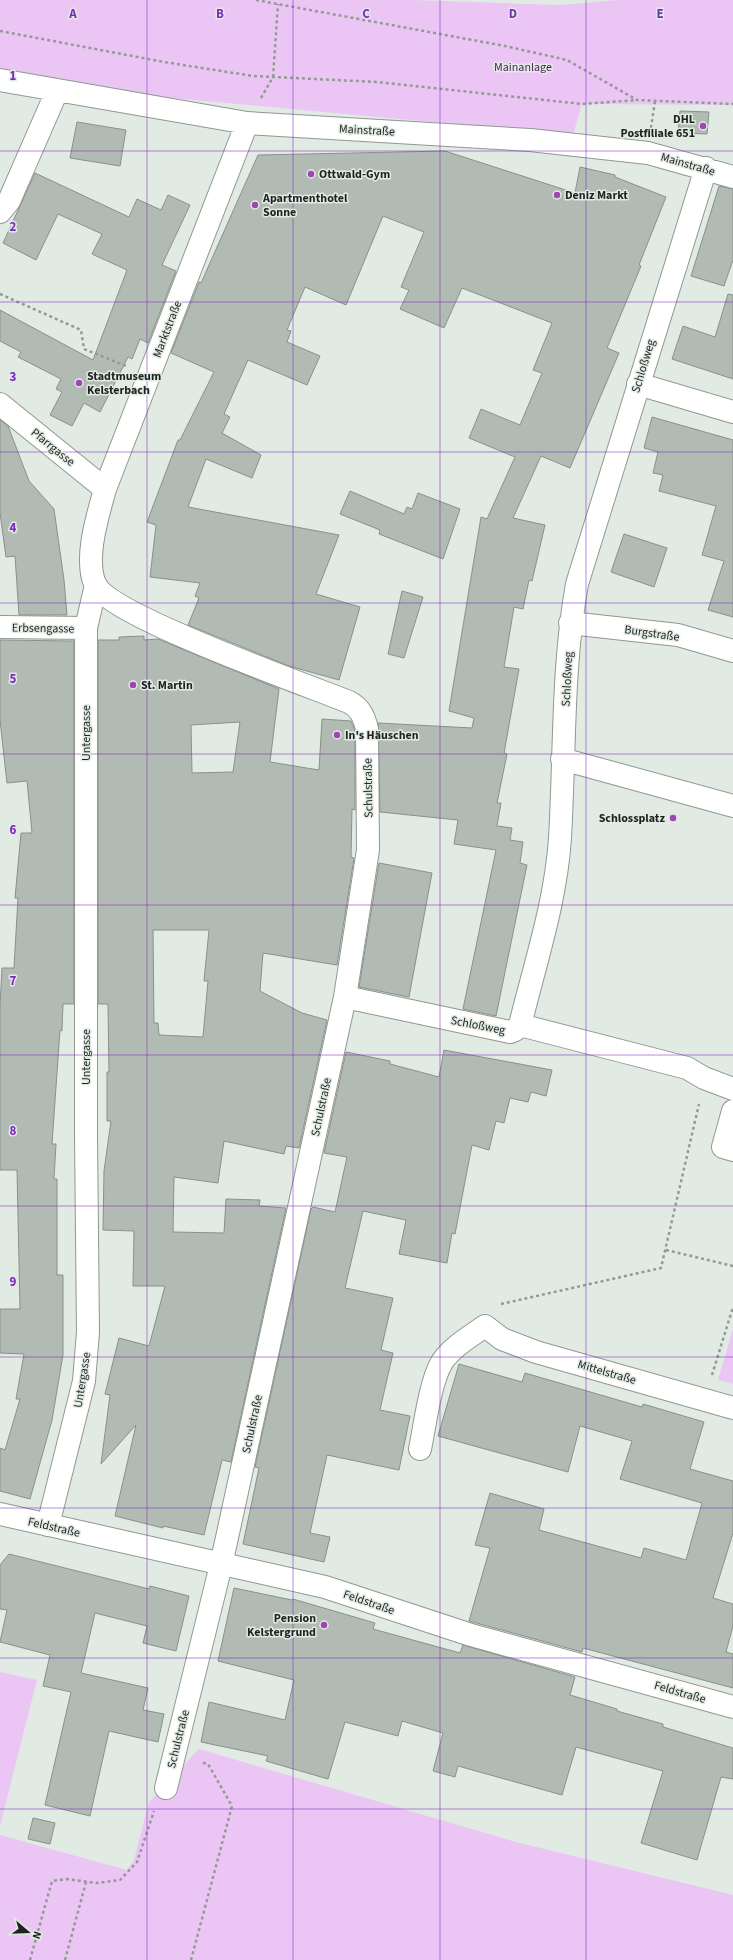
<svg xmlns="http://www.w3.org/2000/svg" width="733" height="1960" viewBox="0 0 733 1960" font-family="'Source Sans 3',sans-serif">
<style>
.green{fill:#ebc6f4}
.building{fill:#b1bab3;stroke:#88918a;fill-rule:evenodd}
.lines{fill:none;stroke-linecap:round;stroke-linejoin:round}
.minor-casing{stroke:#8f9891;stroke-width:24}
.path{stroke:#939a95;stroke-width:2.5;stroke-dasharray:3 3;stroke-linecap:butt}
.minor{stroke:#fff;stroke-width:22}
.grid{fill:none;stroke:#7b2cbf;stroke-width:1;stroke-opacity:0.55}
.poi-dot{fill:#9e47b4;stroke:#e1ebe4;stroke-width:1.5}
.labels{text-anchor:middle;stroke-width:3;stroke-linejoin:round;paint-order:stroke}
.park-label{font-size:12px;fill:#562164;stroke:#e1ebe4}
.poi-label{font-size:12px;font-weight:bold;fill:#1f2320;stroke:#e1ebe4;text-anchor:start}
.street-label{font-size:12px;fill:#1f2320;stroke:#e1ebe4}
.grid-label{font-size:13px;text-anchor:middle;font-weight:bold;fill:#7b2cbf;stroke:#e1ebe4;stroke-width:3;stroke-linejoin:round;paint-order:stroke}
</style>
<rect width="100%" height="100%" fill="#e1ebe4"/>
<path class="green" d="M 0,0 L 414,0 L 559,5 L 617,0 L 733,0 L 733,105 L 582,104 L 573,135 L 53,87 L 0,76 Z
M 733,1329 L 733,1384 L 718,1380 Z
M 0,1672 L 37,1680 L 0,1826 Z
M 199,1749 L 516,1842 L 733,1895 L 733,1960 L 0,1960 L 0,1835 L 127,1870 L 134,1860 L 149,1802 Z"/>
<path class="building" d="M 680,111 L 709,112 L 707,134 L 678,133 Z
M 77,122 L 126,130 L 120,166 L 70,158 Z
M 445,151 L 575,193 L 580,167 L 615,175 L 615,177 L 666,197 L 639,265 L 641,266 L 607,348 L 619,353 L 570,468 L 541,456 L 513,518 L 545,525 L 532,581 L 529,580 L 523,609 L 514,607 L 504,667 L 519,669 L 504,753 L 507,754 L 497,803 L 501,803 L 497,826 L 512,828 L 510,840 L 523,842 L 520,863 L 527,865 L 496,1016 L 463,1009 L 496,850 L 454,844 L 458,820 L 380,812 L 378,723 L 472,728 L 474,718 L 449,711 L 481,517 L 487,519 L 515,457 L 469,438 L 481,409 L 520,425 L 542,373 L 533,370 L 552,323 L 462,288 L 444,328 L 400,309 L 409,290 L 401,287 L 424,232 L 383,216 L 346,305 L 305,287 L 287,330 L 291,331 L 287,342 L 320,356 L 307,385 L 248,360 L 224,414 L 230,417 L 222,433 L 261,455 L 252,478 L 206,459 L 188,507 L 339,535 L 316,594 L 360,607 L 339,680 L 289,666 L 188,625 L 199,598 L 195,596 L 200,583 L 150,577 L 156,525 L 147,522 L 178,440 L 180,440 L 214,372 L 171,353 L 199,282 L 201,283 L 258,155 Z
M 35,173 L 129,217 L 137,199 L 161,210 L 168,195 L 190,205 L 162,265 L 176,271 L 148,343 L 140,339 L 132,359 L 128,357 L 100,412 L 84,403 L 72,426 L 50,415 L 62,392 L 56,389 L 61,379 L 18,357 L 21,352 L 0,341 L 0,310 L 93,360 L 127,270 L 92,254 L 102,234 L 58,214 L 36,260 L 3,243 Z
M 719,186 L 733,189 L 733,260 L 724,286 L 691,276 Z
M 728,294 L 733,295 L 733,379 L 672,359 L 683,326 L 715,337 Z
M 652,417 L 733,440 L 733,617 L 708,610 L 724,561 L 702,555 L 716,506 L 659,491 L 663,475 L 653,473 L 658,452 L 644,448 Z
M 0,420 L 8,426 L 29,481 L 54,509 L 64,580 L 67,615 L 19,615 L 15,556 L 6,557 L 0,513 Z
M 350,491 L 404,514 L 407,507 L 412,509 L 418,493 L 460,509 L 443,559 L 379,534 L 380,530 L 340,514 Z
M 624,534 L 667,548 L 654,587 L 611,572 Z
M 402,591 L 423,597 L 404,658 L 388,654 Z
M 144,636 L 144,640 L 158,639 L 279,689 L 270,762 L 319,770 L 322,719 L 351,721 L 355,731 L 355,810 L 352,809 L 351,857 L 354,858 L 337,965 L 263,953 L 260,991 L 302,1013 L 327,1020 L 299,1148 L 286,1146 L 284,1154 L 224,1141 L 218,1183 L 174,1177 L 173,1232 L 224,1233 L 226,1199 L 260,1200 L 259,1206 L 286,1208 L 231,1462 L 222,1460 L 204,1535 L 163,1526 L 163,1528 L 115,1516 L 136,1425 L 101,1464 L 110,1395 L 105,1394 L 119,1338 L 149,1346 L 165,1286 L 133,1286 L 134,1231 L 103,1230 L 104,1171 L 111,1121 L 107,1121 L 107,1072 L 109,1072 L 108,1004 L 98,1004 L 98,640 L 119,640 L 119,637 ZM 240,722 L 233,772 L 192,773 L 191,725 ZM 153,930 L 209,930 L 204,981 L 208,981 L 203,1037 L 159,1035 L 158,1023 L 154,1023 Z
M 0,640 L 74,641 L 74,1004 L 63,1004 L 62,1031 L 60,1030 L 52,1144 L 56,1144 L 54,1179 L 57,1179 L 57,1275 L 63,1275 L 63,1355 L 52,1420 L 30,1499 L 0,1491 L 0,1448 L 5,1450 L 20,1399 L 16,1399 L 24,1354 L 0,1353 L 0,1309 L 20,1309 L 17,1170 L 0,1170 L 0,1005 L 2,968 L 14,968 L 18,898 L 15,898 L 21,833 L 32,833 L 27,781 L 7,783 L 0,720 Z
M 379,863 L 432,873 L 409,997 L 359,987 Z
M 444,1050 L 552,1070 L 546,1096 L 531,1092 L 528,1102 L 510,1098 L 504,1123 L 496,1121 L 489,1150 L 472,1145 L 455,1234 L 452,1233 L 447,1263 L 399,1254 L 406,1220 L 363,1211 L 345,1288 L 393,1298 L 381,1350 L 393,1353 L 380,1410 L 410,1416 L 399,1470 L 327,1455 L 310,1533 L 330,1537 L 324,1562 L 243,1544 L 259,1468 L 255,1467 L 311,1209 L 313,1207 L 335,1212 L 347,1157 L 324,1153 L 346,1052 L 390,1061 L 390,1064 L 439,1077 Z
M 459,1364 L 522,1382 L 525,1373 L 642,1407 L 643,1404 L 704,1422 L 690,1469 L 733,1481 L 733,1533 L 713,1598 L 733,1604 L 733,1626 L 726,1652 L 733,1654 L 733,1688 L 583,1648 L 582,1652 L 469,1621 L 490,1548 L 475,1545 L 490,1493 L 544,1509 L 539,1530 L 641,1558 L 644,1548 L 686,1560 L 702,1503 L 620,1479 L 632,1441 L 580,1426 L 568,1472 L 438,1436 Z
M 9,1554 L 149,1589 L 150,1586 L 189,1596 L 176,1651 L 143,1643 L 147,1626 L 95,1613 L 81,1673 L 148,1688 L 143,1710 L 164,1714 L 158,1742 L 109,1731 L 90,1816 L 45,1805 L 71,1692 L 43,1686 L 50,1655 L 0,1642 L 7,1610 L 0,1609 L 0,1565 Z
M 234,1588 L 292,1600 L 293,1599 L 375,1623 L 373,1629 L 460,1653 L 463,1645 L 575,1677 L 570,1695 L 617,1709 L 617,1711 L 663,1724 L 663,1727 L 733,1748 L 733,1779 L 721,1777 L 697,1860 L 641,1843 L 663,1771 L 576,1747 L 562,1795 L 458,1766 L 455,1777 L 433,1771 L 443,1733 L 402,1721 L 398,1736 L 345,1722 L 328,1779 L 266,1761 L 268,1756 L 201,1742 L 209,1702 L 285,1720 L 294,1680 L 218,1661 Z
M 33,1818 L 55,1823 L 50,1844 L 28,1839 Z"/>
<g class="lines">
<defs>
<path id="minor" d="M 0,80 L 247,123 L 530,140 L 648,153 L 733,177
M 0,212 L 9,201 L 57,91
M 638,384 L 733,412
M 0,404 L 105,489
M 570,623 L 678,635 L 733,651
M 0,627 L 86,628
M 562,759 L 733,806
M 345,997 L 510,1032 L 515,1030 L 520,1025 C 535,964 556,901 560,838 C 565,753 562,668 577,584 L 706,168
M 520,1025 L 687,1068 L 704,1078 L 733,1089
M 733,1111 L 723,1147 L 733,1150
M 420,1449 C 425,1425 430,1382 442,1362 C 452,1347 471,1336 485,1326 L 502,1339 L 536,1352 L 733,1408
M 0,1514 L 325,1587 L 471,1635 L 733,1707
M 48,1525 L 84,1381 L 88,1332 L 86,1136 L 86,628 L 96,585
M 166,1788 L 221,1565 L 345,997 L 368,850 L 367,729 C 364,716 360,708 349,702 C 307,685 110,616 95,584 C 84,558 98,515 105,489 L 247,123"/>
</defs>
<use href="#minor" class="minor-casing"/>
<path class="path" d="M 256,0 L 505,46 L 567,60 L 637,100 L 733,104
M 0,31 L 164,62 L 253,76 L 377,82 L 582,104 L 637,100
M 261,98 L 273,77 L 278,4
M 651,128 L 655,101
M 0,294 L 81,330 L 84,349 L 126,366
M 666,1250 L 733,1266
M 501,1304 L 661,1268 L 699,1104
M 712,1375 L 733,1307
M 30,1960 L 52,1881 L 67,1879 L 97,1883 L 120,1880 L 137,1862 L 154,1811
M 65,1960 L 86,1882
M 191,1960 L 232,1806 L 208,1764 L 200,1762"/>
<use href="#minor" class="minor"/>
</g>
<path class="grid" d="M 147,0 L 147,1960M 293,0 L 293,1960M 440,0 L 440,1960M 586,0 L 586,1960M 0,151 L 733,151M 0,302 L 733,302M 0,452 L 733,452M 0,603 L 733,603M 0,754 L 733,754M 0,905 L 733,905M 0,1055 L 733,1055M 0,1206 L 733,1206M 0,1357 L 733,1357M 0,1508 L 733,1508M 0,1658 L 733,1658M 0,1809 L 733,1809"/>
<g class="poi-dot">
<circle cx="703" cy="126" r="4"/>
<circle cx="311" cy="174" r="4"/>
<circle cx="557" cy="195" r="4"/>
<circle cx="255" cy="205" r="4"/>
<circle cx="79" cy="383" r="4"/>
<circle cx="133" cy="685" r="4"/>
<circle cx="337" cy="735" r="4"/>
<circle cx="673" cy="818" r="4"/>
<circle cx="324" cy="1625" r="4"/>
</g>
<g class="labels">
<g class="park-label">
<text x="523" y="71">Mainanlage</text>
</g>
<g class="poi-label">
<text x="695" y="123" text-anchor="end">DHL<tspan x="695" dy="14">Postfiliale 651</tspan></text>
<text x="319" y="178">Ottwald-Gym</text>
<text x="565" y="199">Deniz Markt</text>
<text x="263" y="202">Apartmenthotel<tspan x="263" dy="14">Sonne</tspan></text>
<text x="87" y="380">Stadtmuseum<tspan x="87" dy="14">Kelsterbach</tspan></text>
<text x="141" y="689">St. Martin</text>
<text x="345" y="739">In's Häuschen</text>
<text x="665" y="822" text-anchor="end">Schlossplatz</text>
<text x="316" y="1622" text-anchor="end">Pension<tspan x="316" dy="14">Kelstergrund</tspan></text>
</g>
<g class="street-label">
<text transform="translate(367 130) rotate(3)" y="4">Mainstraße</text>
<text transform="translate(688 164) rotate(16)" y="4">Mainstraße</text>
<text transform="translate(167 329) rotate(-69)" y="4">Marktstraße</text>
<text transform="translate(643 366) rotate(-73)" y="4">Schloßweg</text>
<text transform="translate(53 447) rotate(39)" y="4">Pfarrgasse</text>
<text transform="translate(43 628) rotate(1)" y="4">Erbsengasse</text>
<text transform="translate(652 633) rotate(8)" y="4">Burgstraße</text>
<text transform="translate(567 679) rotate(-87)" y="4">Schloßweg</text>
<text transform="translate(86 733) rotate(-90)" y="4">Untergasse</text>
<text transform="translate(368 788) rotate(-91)" y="4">Schulstraße</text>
<text transform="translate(478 1025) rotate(11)" y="4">Schloßweg</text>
<text transform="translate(86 1057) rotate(-90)" y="4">Untergasse</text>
<text transform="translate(321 1107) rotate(-78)" y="4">Schulstraße</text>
<text transform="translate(607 1372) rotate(16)" y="4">Mittelstraße</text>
<text transform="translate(82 1380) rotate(-81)" y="4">Untergasse</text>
<text transform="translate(252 1424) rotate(-78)" y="4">Schulstraße</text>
<text transform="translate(54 1527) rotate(13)" y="4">Feldstraße</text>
<text transform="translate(369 1602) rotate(19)" y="4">Feldstraße</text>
<text transform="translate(680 1692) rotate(16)" y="4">Feldstraße</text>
<text transform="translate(178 1739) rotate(-76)" y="4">Schulstraße</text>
</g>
</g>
<g class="grid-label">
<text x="73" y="18">A</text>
<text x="220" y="18">B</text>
<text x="366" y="18">C</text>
<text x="513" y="18">D</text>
<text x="660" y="18">E</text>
<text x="13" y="80">1</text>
<text x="13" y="231">2</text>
<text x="13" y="381">3</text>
<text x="13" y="532">4</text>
<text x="13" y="683">5</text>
<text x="13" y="834">6</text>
<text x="13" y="985">7</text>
<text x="13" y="1135">8</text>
<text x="13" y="1286">9</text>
</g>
<g transform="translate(28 1932) rotate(109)" stroke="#e1ebe4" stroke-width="3" paint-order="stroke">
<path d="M0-3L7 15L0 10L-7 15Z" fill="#1f2320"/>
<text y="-6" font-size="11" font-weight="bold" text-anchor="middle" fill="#1f2320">N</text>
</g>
</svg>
